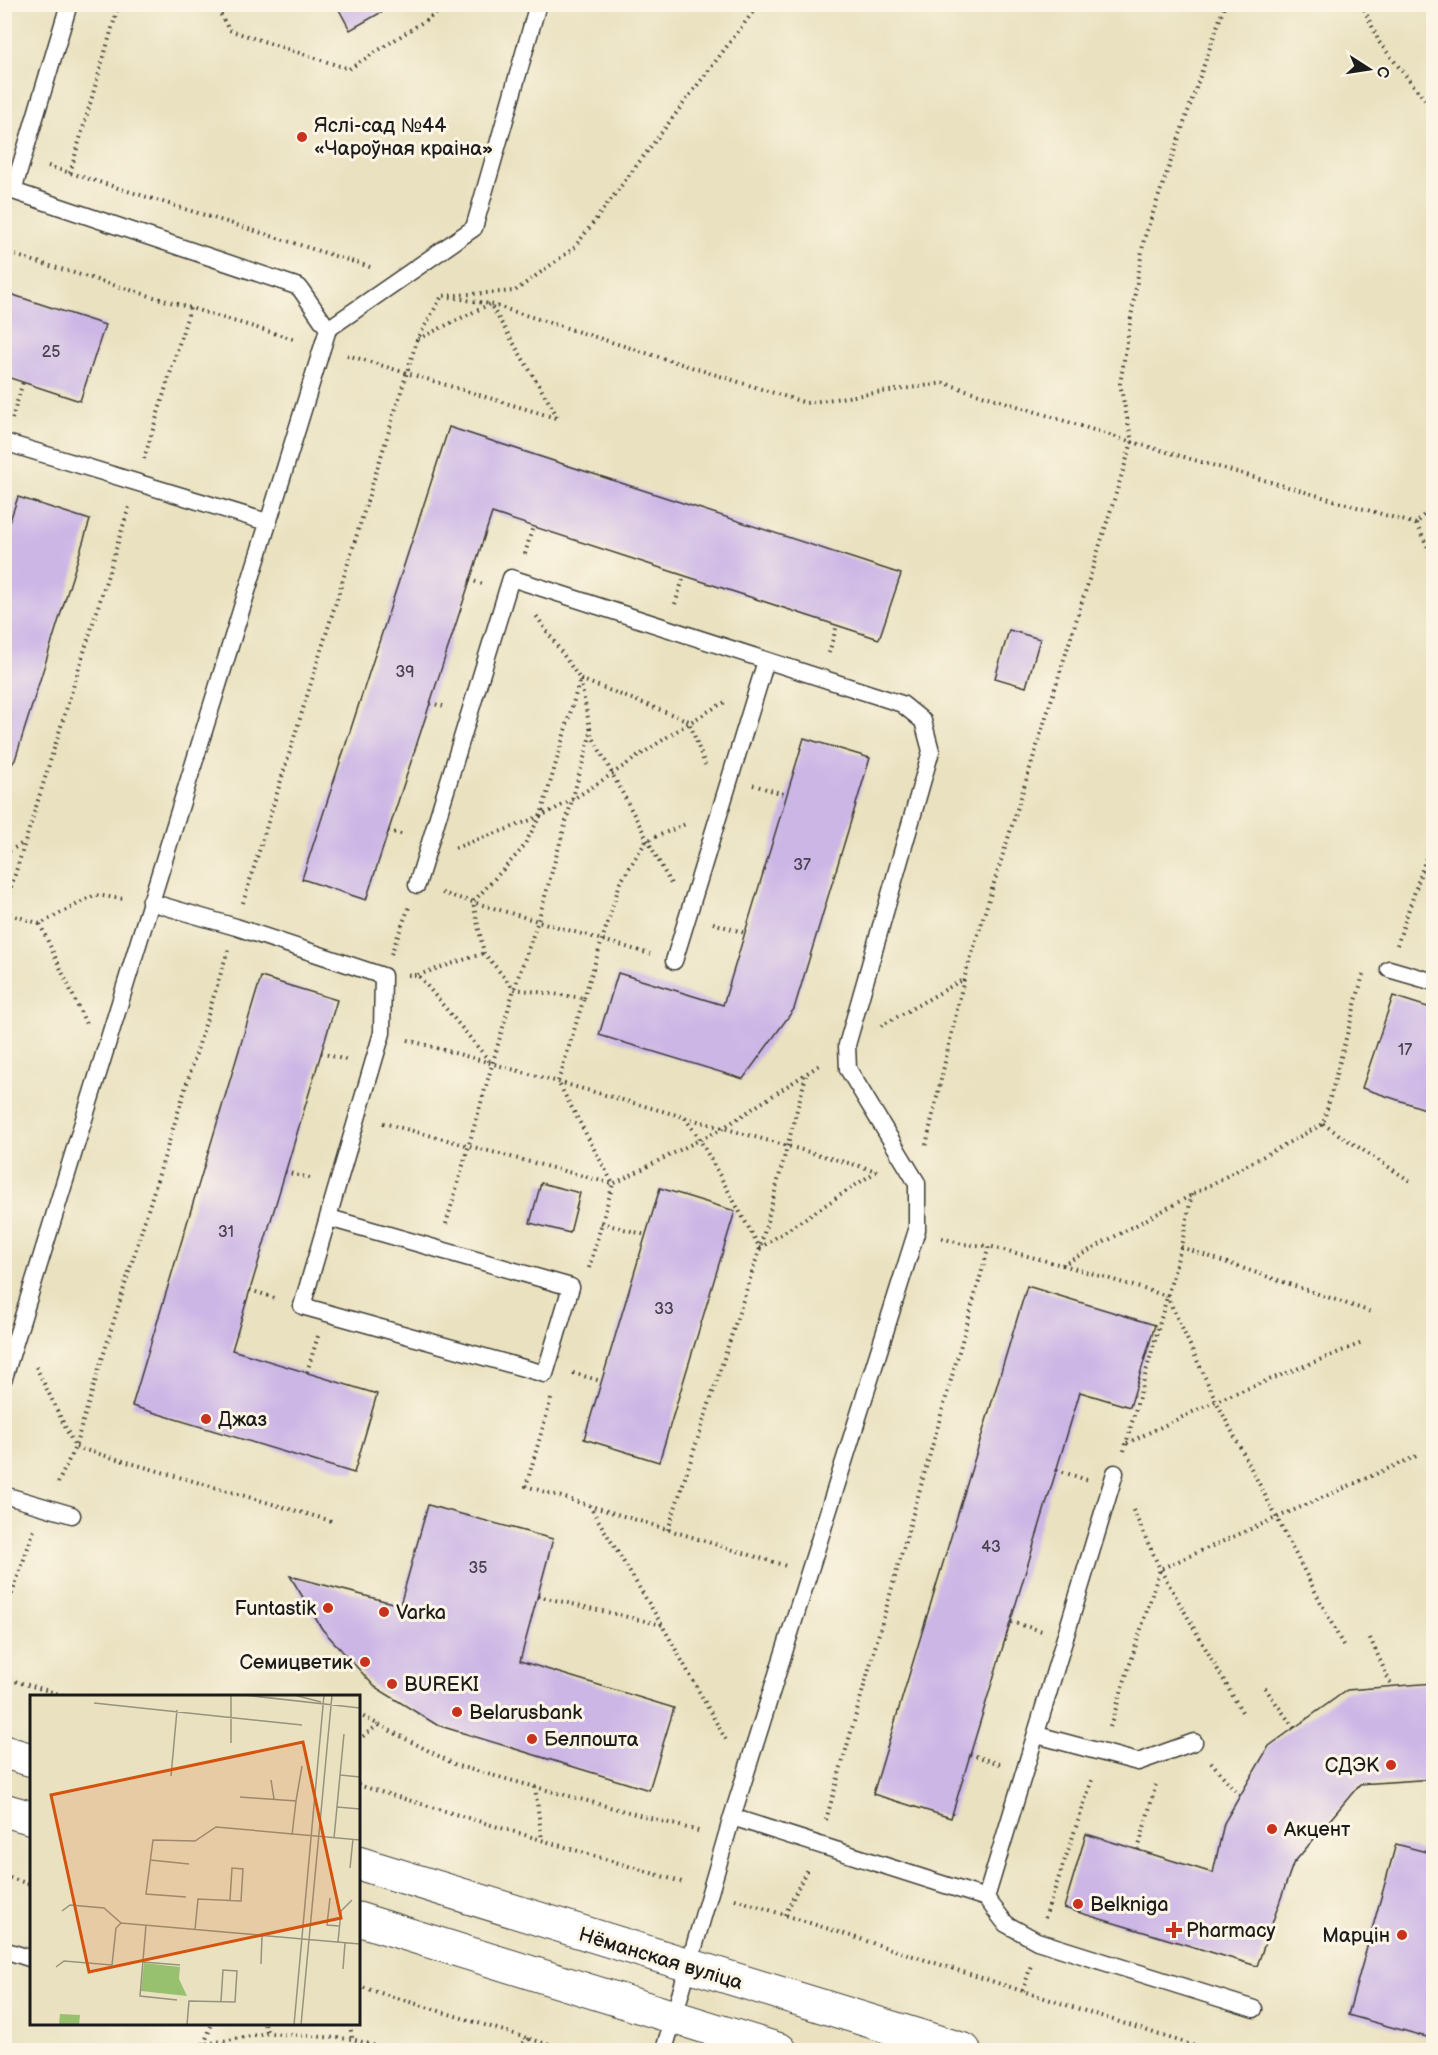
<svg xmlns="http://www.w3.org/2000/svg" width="1438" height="2055" viewBox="0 0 1438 2055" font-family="'Balsamiq Sans',sans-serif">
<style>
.building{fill:#ccb6e6}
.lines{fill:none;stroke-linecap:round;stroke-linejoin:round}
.service-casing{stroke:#3b3a34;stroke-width:19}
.secondary-casing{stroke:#3b3a34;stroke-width:35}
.path{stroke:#3b3a34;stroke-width:4;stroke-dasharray:1.5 4.5;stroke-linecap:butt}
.service{stroke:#fff;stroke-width:16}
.secondary{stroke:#fff;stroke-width:33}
.poi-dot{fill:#c8321e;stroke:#fcf5e5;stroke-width:2}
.labels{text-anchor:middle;stroke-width:6;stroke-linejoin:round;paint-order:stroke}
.number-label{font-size:16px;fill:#48424e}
.poi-label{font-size:20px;fill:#1c1c1c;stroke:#fcf5e5;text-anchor:start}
.street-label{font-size:20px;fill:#1c1c1c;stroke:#fcf5e5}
.inset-road{fill:none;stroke:#97927e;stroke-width:1.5}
.view{fill:#d4530e;fill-opacity:0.15;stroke:#d4530e;stroke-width:3}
.inset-edge{fill:none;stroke:#1c1c1c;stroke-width:3}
</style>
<rect width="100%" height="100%" fill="#fcf5e5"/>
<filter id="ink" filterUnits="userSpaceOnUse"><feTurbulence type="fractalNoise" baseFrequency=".0167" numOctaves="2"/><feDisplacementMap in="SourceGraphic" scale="12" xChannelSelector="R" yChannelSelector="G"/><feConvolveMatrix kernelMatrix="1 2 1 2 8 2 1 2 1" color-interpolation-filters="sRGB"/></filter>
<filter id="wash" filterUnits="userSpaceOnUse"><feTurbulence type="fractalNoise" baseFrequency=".008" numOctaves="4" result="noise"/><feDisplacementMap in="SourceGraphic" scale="24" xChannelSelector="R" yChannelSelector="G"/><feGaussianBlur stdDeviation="1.35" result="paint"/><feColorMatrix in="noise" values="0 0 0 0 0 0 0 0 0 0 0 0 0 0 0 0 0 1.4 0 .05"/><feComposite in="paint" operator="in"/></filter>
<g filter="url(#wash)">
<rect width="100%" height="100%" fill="#e9e1bf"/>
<g id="blocks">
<path class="building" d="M 336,4 L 396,4 L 350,30 Z
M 4,292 L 105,325 L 80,401 L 4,376 Z
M 449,427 L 901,574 L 879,639 L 492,513 L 366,900 L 302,879 Z
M 18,497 L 90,520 L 15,760 L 4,775 L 4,538 Z
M 1009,630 L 1040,639 L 1026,687 L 995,678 Z
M 804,738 L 870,758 L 794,1009 L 743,1079 L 599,1035 L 618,973 L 723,1005 Z
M 261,977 L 337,1000 L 232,1350 L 377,1394 L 354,1473 L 132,1406 Z
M 1393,996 L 1434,1009 L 1434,1112 L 1362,1088 Z
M 541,1183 L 580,1193 L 570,1233 L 530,1223 Z
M 660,1188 L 735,1211 L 659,1462 L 584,1439 Z
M 1027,1286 L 1155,1325 L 1130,1407 L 1080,1392 L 951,1818 L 873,1794 Z
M 428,1505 L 553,1539 L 520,1661 L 674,1708 L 649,1790 L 437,1725 L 375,1687 L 322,1629 L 290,1576 L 400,1605 Z
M 1434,1683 L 1434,1779 L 1360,1784 L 1293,1864 L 1257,1966 L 1064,1908 L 1086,1834 L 1213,1873 L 1224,1823 L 1269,1746 L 1347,1690 Z
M 1396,1844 L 1434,1854 L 1434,2039 L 1348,2015 Z"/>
</g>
</g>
<g filter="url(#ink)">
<use href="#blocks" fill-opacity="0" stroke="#3b3a34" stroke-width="1.5"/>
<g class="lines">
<defs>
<path id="service" d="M 328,329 L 474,228 L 538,4
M 4,442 L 267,522
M 417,885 L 511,578 L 902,704 L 923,721 L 931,751 L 847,1045 L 848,1069 L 917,1183 L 917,1230 L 732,1817 L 664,2050
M 150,902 L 236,927 L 383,976 L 382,1033 L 302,1306 L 545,1374 L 571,1287 L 329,1218
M 674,961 L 766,661
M 1389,969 L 1434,982
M 4,1378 L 328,329 L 299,287 L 13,191 L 69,4
M 4,1495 L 72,1515
M 1037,1735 L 1138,1762 L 1194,1742
M 732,1817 L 986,1898 L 1115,1473
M 986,1898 L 1006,1924 L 1037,1941 L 1254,2009
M 4,1950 L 32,1959"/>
<path id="secondary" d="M 4,1752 L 32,1760
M 4,1810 L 32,1818
M 358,1863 L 964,2050
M 358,1919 L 780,2050"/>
</defs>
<use href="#service" class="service-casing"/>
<use href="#secondary" class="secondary-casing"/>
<path class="path" d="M 215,4 L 229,30 L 349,69 L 451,4
M 1362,4 L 1379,42 L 1434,111
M 48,166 L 370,267
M 70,173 L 119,4
M 4,252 L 297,340
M 450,297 L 490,304 L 806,403 L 944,383 L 1132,442 L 1416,524 L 1429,509 L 1434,490
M 418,339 L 490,304 L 559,419
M 347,355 L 559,419
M 12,419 L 23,382
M 144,459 L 190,308
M 1416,524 L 1434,559
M 525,554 L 533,526
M 469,580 L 483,584
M 675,604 L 684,576
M 829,653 L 837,625
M 430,703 L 443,706
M 591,734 L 671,884
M 753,785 L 787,795
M 388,831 L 405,835
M 455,848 C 494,833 537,821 573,799 C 625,767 673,730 727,701
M 4,854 L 25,842
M 442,893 L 650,954
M 243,903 L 417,340 L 442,296 L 515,291 L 574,248 L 759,4
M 4,910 L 129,507
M 4,912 L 40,924 L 95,895 L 124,899
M 713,923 L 745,933
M 40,924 L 86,1024
M 1397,945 L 1434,834
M 391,954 L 409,907
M 408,975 L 418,975 L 491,1063
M 418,975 L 484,953
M 584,998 L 620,883 L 646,841 L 688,823
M 881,1026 L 964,979
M 408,1040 L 877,1171
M 321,1053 L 346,1060
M 685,1118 L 700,1140 L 760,1248 L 877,1171
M 383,1123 L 613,1184 L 723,1128 L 821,1064
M 1323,1124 L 1410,1181
M 926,1145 L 964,979 L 1132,442 L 1120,384 L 1144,239 L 1225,4
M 285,1172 L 314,1179
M 601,1223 L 646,1235
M 446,1224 L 514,989 L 538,921 L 591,733 L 580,679 L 535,614
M 942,1238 L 962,1244 L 989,1246
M 1181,1247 L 1371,1312
M 1063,1265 L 1167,1296 L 1216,1401 L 1344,1647
M 589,1268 L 613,1184 L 558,1082 L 584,998 L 514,989 L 484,953 L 473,902 L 522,849 L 541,815 L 580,679 L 689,721 L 705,765
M 250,1290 L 278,1299
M 36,1367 L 75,1447 L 335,1522
M 307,1372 L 318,1336
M 573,1373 L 601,1381
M 551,1399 L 526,1486 L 786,1566
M 1127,1443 L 1216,1401 L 1362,1343
M 1124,1451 L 1181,1247 L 1192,1194
M 1057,1470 L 1087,1480
M 58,1483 L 75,1447 L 228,950
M 589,1505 L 662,1625 L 727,1742
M 1133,1510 L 1160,1569 L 1242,1712
M 668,1530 L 760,1248 L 806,1076
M 538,1596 L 662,1625
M 4,1617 L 34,1530
M 1011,1622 L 1042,1631
M 1370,1638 L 1392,1687
M 4,1678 L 66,1696
M 1265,1688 L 1294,1728
M 358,1714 L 458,1766 L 702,1832
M 1110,1727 L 1160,1569 L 1419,1455
M 358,1740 L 378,1725
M 970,1754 L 1000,1764
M 1211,1762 L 1240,1796
M 358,1785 L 685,1883
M 535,1787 L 542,1840
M 826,1820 L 989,1246 L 1062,1265 L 1323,1124 L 1363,975
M 1138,1850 L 1156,1784
M 4,1876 L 32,1885
M 735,1899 L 1207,2050
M 785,1915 L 807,1869
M 1045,1918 L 1093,1777
M 358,1986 L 566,2050
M 1023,1991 L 1031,1965
M 264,2024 L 268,2033
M 350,2024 L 352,2039
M 204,2044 L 212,2024
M 171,2050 L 268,2033 L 352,2039 L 390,2050
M 513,2050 L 529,2039"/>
<use href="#service" class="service"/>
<use href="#secondary" class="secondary"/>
</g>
</g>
<g class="poi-dot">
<circle cx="302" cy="137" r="6"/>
<circle cx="206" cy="1419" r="6"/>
<circle cx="328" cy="1608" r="6"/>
<circle cx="384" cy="1612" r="6"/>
<circle cx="365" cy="1662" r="6"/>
<circle cx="392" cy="1684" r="6"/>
<circle cx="457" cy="1712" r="6"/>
<circle cx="532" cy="1739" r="6"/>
<circle cx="1391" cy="1765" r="6"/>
<circle cx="1272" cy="1829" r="6"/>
<circle cx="1078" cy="1904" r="6"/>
<path d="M1171 1921h6v6h6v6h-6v6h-6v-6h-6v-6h6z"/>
<circle cx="1402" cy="1935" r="6"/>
</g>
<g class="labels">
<g class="number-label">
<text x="51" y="357">25</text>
<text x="405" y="677">39</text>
<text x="802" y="870">37</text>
<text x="1405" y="1055">17</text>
<text x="226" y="1237">31</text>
<text x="664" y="1314">33</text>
<text x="991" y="1552">43</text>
<text x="478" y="1573">35</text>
</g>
<g class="poi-label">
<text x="314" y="132">Яслі-сад №44<tspan x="314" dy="23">«Чароўная краіна»</tspan></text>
<text x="218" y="1426">Джаз</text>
<text x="316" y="1615" text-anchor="end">Funtastik</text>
<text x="396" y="1619">Varka</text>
<text x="353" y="1669" text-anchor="end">Семицветик</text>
<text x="404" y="1691">BUREKI</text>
<text x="469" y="1719">Belarusbank</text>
<text x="544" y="1746">Белпошта</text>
<text x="1379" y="1772" text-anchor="end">СДЭК</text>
<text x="1284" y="1836">Акцент</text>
<text x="1090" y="1911">Belkniga</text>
<text x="1186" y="1937">Pharmacy</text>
<text x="1390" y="1942" text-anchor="end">Марцін</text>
</g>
<g class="street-label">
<text transform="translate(661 1958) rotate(17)" y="7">Нёманская вуліца</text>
</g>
</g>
<g transform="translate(30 1695)">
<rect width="330" height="330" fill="#e9e1bf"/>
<path d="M 114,268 L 150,272 L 149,284 L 157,301 L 111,296 ZM 30,319 L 50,320 L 49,330 L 29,330 Z" fill="#97c16e"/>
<path class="inset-road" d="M 201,0 L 201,48M 214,0 L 330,13M 264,0 L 291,7M 64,8 L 272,30M 310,80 L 330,82M 141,81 L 147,15M 241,85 L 244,104M 210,102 L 266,106 L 262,140M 266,106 L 272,71M 307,112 L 330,114M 304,143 L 314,39M 120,165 L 159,169M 320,173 L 323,144M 156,202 L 116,199 L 123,145 L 165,146 L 186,132 L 330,145M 300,203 L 297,230 L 309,231M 32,216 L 40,210 L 74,213 L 91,228M 116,230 L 110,301 L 147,305M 165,235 L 168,204 L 211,206 L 213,174 L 202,173 L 200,205M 308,247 L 311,216 L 322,205M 113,267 L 150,270M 231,269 L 232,241M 26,272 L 34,266 L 82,270 L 86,233 L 91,228 L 330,249M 313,274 L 315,248M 157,330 L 159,306 L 205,307 L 207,276 L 193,275 L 191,306M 264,330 L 294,0M 271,330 L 302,0"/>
<path class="view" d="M 273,47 L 311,223 L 59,277 L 21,100 Z"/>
<rect width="330" height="330" class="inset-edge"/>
</g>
<rect width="1438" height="2055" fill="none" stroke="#fcf5e5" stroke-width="24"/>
<g transform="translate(1369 69) rotate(102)" stroke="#fcf5e5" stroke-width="4.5" paint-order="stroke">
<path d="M0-4.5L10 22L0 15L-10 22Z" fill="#1c1c1c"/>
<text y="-9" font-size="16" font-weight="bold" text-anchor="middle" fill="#1c1c1c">С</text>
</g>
</svg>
